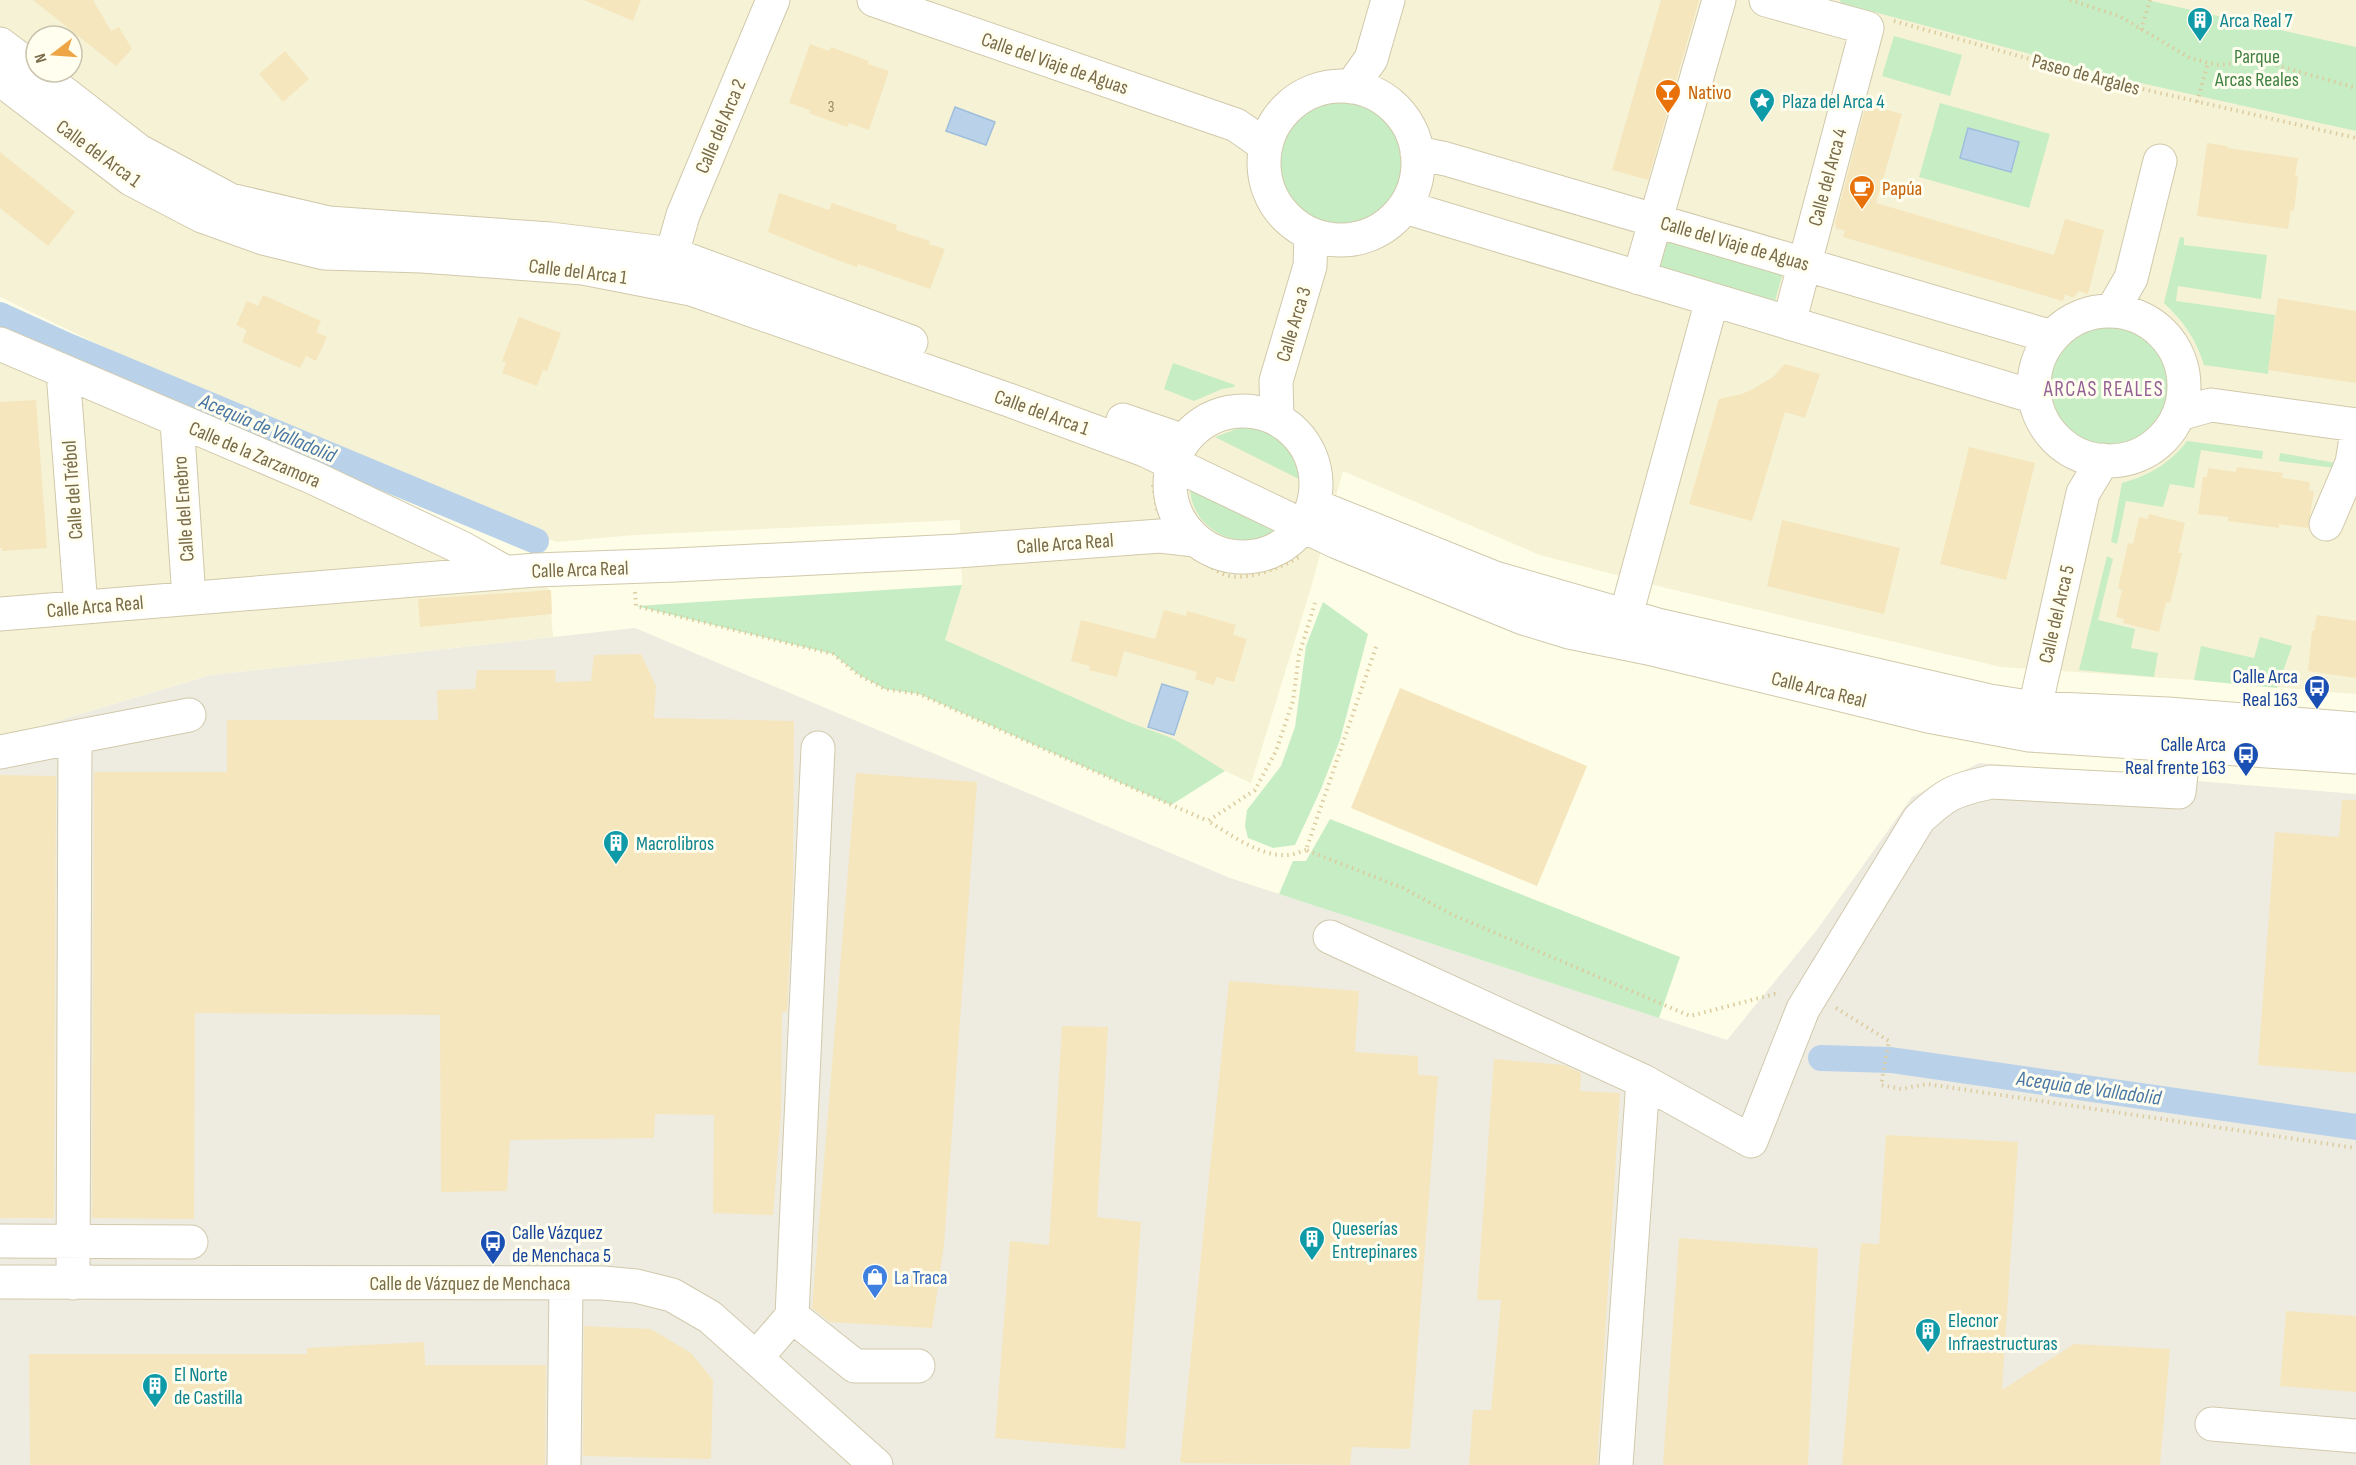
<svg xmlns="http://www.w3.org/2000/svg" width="2356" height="1465" viewBox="0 0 2356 1465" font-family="'Sofia Sans Condensed',sans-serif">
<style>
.residential{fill:#f6f2d5;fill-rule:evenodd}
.industrial{fill:#eeece1}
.green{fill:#c7edc4}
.water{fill:#bad2e9;stroke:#9fbedc;stroke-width:1.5}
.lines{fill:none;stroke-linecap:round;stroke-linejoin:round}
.canal{stroke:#bad2e9;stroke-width:26}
.building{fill:#f5e6bd}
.minor-casing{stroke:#d1c9ab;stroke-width:35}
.path{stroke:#dbcb9f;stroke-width:4;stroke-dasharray:1.5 4.5;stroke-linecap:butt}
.minor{stroke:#fff;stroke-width:33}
.labels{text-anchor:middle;stroke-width:6;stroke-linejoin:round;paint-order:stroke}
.number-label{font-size:16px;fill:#998a66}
.culture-label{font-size:20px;fill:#0d838f;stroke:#fffeef;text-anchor:start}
.park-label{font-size:20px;fill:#408143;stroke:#fffeef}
.street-label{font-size:20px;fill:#7a6b49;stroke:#fffeef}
.food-label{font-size:20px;fill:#c56008;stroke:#fffeef;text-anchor:start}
.transit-label{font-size:20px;fill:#164399;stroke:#fffeef;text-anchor:end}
.shop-label{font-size:20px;fill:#366cbe;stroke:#fffeef;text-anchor:start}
.neighbourhood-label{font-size:21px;letter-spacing:1.5px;fill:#966196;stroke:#fffeef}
.water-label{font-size:21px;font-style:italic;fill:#4976a4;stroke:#fffeef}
</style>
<rect width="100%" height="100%" fill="#fefde7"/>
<path class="residential" d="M 0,0 L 2356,0 L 2356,694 L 2194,680 L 2001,667 L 1666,588 L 1540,555 L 1343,471 L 1310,591 L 1251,783 L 945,640 L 962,585 L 960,520 L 634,535 L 556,542 L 127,358 L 0,297 ZM 36,36 L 72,36 L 72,72 L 36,72 Z
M 0,332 L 549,589 L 553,637 L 211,675 L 0,738 Z"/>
<path class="industrial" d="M 635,628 L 1230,878 L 1727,1040 L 1816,931 L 1912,797 L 1979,763 L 2356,794 L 2356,1465 L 0,1465 L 0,738 L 211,675 Z"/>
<path class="green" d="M 1840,0 L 2147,0 L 2356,47 L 2356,131 L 2127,80 L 1841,3 Z
M 1894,36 L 1962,55 L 1950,96 L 1882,76 Z
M1279 162a62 62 0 1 1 124 0a62 62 0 1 1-124 0Z
M 1940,103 L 2050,134 L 2029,208 L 1919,177 Z
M 2180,237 L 2184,238 L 2184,245 L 2267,255 L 2261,299 L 2178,286 L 2176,301 L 2275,315 L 2268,374 L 2204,365 C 2196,339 2184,322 2164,303 Z
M 1661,238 L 1783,273 L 1774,304 L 1653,268 Z
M2048 385a61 61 0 1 1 122 0a61 61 0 1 1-122 0Z
M 1173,363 L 1235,385 L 1234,387 L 1222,389 L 1194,401 L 1164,389 Z
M 1254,427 C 1276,435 1302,451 1299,479 L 1215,437 L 1239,428 Z
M 2187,441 L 2263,451 L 2262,459 L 2201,450 L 2194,488 L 2170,484 L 2163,507 L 2126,501 L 2117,544 L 2111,542 L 2122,483 C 2148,476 2171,463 2187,441 Z
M 2280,453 L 2336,463 L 2335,468 L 2279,461 Z
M 1190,485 L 1279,526 C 1245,558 1189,531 1190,485 Z
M 2107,556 L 2113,559 L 2098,620 L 2135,629 L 2131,648 L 2158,653 L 2154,677 L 2079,670 Z
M 962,585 L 945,640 L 1126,721 L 1174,739 L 1225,771 L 1171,805 L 919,694 L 885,689 L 859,675 L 833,654 L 636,606 Z
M 1323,602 L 1368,634 L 1340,740 L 1321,789 L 1295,845 L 1273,848 L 1248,838 L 1245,826 L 1247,810 L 1281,766 L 1295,727 L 1306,646 Z
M 2260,637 L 2292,646 L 2277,688 L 2194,680 L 2201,646 L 2254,658 Z
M 1330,819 L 1680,957 L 1659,1018 L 1279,894 L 1293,861 L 1306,861 Z"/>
<path class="water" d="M 955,107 L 995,122 L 986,145 L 946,131 Z
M 1968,128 L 2019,142 L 2011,172 L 1960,158 Z
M 1162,684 L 1188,692 L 1174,735 L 1148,727 Z"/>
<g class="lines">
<path class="canal" d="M 0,315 L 68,346 L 536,541
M 1821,1058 L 1891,1060 L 2356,1127"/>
</g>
<path class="building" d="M 33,0 L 93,0 L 111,31 L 119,27 L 132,49 L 116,66 Z
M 584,0 L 641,0 L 633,21 Z
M 1661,0 L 1699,0 L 1648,180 L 1612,170 Z
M 810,44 L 829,51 L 831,47 L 869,61 L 868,64 L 889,71 L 869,130 L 849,123 L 847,127 L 809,113 L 810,110 L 789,103 Z
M 285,51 L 309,79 L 283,102 L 259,74 Z
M 1866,104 L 1902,114 L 1876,203 L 2054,255 L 2065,219 L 2104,230 L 2088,294 L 2079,291 L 2073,298 L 2065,294 L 2063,301 L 1843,237 L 1845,230 L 1836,229 L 1835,222 Z
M 2207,143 L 2227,146 L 2227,148 L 2298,158 L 2295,176 L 2298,176 L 2294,211 L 2291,210 L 2288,229 L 2197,216 Z
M 0,152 L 75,212 L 48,246 L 0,208 Z
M 779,193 L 829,210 L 832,203 L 897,225 L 896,230 L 930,241 L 929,244 L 945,249 L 930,289 L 858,264 L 857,267 L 837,260 L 768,232 Z
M 263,295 L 321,321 L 316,332 L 327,337 L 316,361 L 306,356 L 300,368 L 242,342 L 247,330 L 236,325 L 247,301 L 258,306 Z
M 2278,298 L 2356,311 L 2356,383 L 2268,370 Z
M 519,317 L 561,333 L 547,371 L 543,370 L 537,386 L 502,373 L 506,363 L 502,361 Z
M 1785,364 L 1820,374 L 1805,418 L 1785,412 L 1752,521 L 1689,504 L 1719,399 L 1742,394 L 1753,389 L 1773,377 Z
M 36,400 L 47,548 L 2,551 L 2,548 L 0,548 L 0,402 Z
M 1969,447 L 2035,463 L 2006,580 L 1940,564 Z
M 2237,467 L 2283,473 L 2282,478 L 2310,482 L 2309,490 L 2314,491 L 2308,528 L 2279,524 L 2279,528 L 2228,521 L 2228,517 L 2198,514 L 2203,477 L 2207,477 L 2208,468 L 2236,472 Z
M 2149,514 L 2185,523 L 2178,553 L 2182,553 L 2170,603 L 2166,602 L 2159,632 L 2123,623 L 2124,619 L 2116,617 L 2122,590 L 2118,588 L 2128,543 L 2133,544 L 2139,517 L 2148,519 Z
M 1782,520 L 1900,548 L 1884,614 L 1767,586 Z
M 551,590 L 552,614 L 420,627 L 418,599 Z
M 1164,610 L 1186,616 L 1187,611 L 1236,625 L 1233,635 L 1247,639 L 1234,682 L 1216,677 L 1214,685 L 1195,679 L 1197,672 L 1124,651 L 1117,677 L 1089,670 L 1090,666 L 1071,661 L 1081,620 L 1155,639 Z
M 2317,615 L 2356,621 L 2356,678 L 2308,671 L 2312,631 L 2314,631 Z
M 641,654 L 656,686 L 654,718 L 794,721 L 793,880 L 787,1012 L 782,1012 L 781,1114 L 773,1215 L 713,1213 L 714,1115 L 655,1114 L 654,1138 L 510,1140 L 507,1191 L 441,1192 L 440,1015 L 195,1013 L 194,1219 L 92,1218 L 94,772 L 227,772 L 227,720 L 438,720 L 437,690 L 475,689 L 477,670 L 556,670 L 555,682 L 591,681 L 594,655 Z
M 1400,688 L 1587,766 L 1537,886 L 1351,808 Z
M 856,773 L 977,782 L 944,1245 L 932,1328 L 830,1322 L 812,1308 Z
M 0,775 L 56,776 L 54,1218 L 0,1218 Z
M 2342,800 L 2356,800 L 2356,1073 L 2258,1065 L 2275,832 L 2339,837 Z
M 1229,981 L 1359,991 L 1355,1052 L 1418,1056 L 1418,1075 L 1438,1076 L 1410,1449 L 1352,1447 L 1350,1465 L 1180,1463 Z
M 1062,1026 L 1108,1027 L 1097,1217 L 1141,1222 L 1125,1449 L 995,1438 L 1010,1241 L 1049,1245 Z
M 1494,1059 L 1564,1065 L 1581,1073 L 1580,1091 L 1620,1093 L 1597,1465 L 1469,1465 L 1473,1410 L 1491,1410 L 1501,1300 L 1477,1300 Z
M 1886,1135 L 2018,1142 L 2002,1390 L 2074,1344 L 2170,1349 L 2160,1465 L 1842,1465 L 1861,1243 L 1879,1244 Z
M 1679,1238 L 1818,1248 L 1808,1465 L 1663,1465 Z
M 2286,1311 L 2356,1316 L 2356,1392 L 2280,1386 Z
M 584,1326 L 651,1329 L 691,1353 L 713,1380 L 711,1459 L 583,1456 Z
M 424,1342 L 425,1365 L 546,1365 L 545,1465 L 30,1465 L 29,1354 L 307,1354 L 307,1348 Z"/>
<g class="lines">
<defs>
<path id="minor" d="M 874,0 L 1236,125 L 1266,146
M 1766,0 L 1867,28 L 1789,323
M 0,44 L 36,71
M 37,72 L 139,151 L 230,200 L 329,223 L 550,239 L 672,254 L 911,342
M 0,79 L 131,179 L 202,216 L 263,238 L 324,253 L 422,256 L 583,268 L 691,289 L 1009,400 L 1145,450 L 1337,542 L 1523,618 L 1569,632 L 1648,648 L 1928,716 L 2029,735 L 2356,757
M1264 163a77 77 0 1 1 154 0a77 77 0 1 1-154 0Z
M 1351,87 L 1371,59 L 1388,0
M 1417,153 L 1446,159 L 2052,337
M 1405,207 L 2035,397
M 672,254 L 683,215 L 773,0
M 1639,278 L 1719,0
M 2112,311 L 2131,278 L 2160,161
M2034 386a75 75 0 1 1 150 0a75 75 0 1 1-150 0Z
M 0,344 L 314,478 L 462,548 L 505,572
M 63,372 L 81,607
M1170 484a73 73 0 1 1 146 0a73 73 0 1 1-146 0Z
M 2179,414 L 2211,405 L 2356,425
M 1277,419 L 1276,381 L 1310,266 L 1311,234
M 1123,420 L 1184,441
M 177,421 L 189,598
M 1313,505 L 1495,578 L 1658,625 L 1990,701 L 2034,708 L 2168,714 L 2356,729
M 2326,524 L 2352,463 L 2356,438
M 0,614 L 536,570 L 675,565 L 957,551 L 1160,536 L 1195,540
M 1626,615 L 1712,300
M 2030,730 L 2083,493 L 2103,460
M 75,737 L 189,715
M 0,752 L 75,737 L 73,1283
M 1330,937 L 1643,1081 L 1616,1465
M 1643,1081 L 1751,1141 L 1803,1009 L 1919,819 C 1947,793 1954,790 1991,782 L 2179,792 L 2184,746
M 0,1241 L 191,1242
M 0,1282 L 603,1283 L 636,1286 L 672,1295 L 710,1317 L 876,1465
M 792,1316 L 855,1366 L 918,1366
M 756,1358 L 792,1316 L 818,748
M 2212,1424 L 2356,1436
M 564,1465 L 566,1283"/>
</defs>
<use href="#minor" class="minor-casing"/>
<path class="path" d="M 2070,0 L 2119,16 L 2190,58 L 2217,65 L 2262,61 L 2356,88
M 1894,21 L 2112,82 L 2356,138
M 2141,30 L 2150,0
M 2197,102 L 2208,63
M 1153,485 L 1157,510
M 1207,565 C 1214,568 1222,575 1229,576 C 1251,580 1282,567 1301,556
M 635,592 L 636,606 L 833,654 L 859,675 L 885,689 L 919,694 L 1208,821
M 1376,647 L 1306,850 L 1403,888 L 1453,915 L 1690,1016 L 1775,994 L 1780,995
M 1306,850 C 1300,852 1293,855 1287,855 C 1260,857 1230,834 1208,821 L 1255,790 L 1276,751 L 1293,701 L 1299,655 L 1315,603
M 1836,1008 L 1889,1041 L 1881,1085 L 1901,1089 L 1927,1084 L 2356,1148"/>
<use href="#minor" class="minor"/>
</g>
<defs>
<symbol id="building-pin" viewBox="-11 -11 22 30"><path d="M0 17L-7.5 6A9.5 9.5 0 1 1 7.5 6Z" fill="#0f9aa8" stroke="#fffeef"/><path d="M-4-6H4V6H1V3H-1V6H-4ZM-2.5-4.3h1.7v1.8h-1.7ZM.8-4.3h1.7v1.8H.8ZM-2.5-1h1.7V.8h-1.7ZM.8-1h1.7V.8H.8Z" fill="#fff"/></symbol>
<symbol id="bar-pin" viewBox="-11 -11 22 30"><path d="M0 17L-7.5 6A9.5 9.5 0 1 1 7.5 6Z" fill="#e8710a" stroke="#fffeef"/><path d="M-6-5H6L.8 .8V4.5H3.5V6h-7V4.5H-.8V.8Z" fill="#fff"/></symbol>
<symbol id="sight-pin" viewBox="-11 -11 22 30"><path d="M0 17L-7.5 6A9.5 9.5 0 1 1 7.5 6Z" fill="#0f9aa8" stroke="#fffeef"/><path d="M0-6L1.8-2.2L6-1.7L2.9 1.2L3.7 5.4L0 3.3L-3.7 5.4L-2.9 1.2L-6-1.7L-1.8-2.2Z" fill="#fff"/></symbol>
<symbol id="cafe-pin" viewBox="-11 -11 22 30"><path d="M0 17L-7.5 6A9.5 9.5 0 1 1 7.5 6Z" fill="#e8710a" stroke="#fffeef"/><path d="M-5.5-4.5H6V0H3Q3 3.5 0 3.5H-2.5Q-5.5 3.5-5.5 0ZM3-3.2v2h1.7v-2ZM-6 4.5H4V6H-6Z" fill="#fff"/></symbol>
<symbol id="bus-pin" viewBox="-11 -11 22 30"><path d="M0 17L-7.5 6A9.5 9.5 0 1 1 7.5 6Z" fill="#1a4fb4" stroke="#fffeef"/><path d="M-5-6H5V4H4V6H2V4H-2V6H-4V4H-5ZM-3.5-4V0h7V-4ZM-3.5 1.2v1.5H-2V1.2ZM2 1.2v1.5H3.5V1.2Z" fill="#fff"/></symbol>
<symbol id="shop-pin" viewBox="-11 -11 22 30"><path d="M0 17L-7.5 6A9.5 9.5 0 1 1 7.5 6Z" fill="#3f7fe0" stroke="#fffeef"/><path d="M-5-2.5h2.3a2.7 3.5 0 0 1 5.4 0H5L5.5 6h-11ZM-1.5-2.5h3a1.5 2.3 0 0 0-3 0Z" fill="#fff"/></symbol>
</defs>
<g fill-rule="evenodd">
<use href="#building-pin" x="2185" y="5" width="30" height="40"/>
<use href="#bar-pin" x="1653" y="77" width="30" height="40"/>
<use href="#sight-pin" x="1747" y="86" width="30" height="40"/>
<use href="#cafe-pin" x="1847" y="173" width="30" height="40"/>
<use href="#bus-pin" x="2302" y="673" width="30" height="40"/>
<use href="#bus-pin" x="2231" y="740" width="30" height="40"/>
<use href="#building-pin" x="601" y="828" width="30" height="40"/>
<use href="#building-pin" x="1297" y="1224" width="30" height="40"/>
<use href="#bus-pin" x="478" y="1228" width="30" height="40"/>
<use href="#shop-pin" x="860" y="1262" width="30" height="40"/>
<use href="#building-pin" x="1913" y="1316" width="30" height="40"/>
<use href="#building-pin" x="140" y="1371" width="30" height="40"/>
</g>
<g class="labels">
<g class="number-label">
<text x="831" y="112">3</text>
</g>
<g class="culture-label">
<text x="2220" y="27">Arca Real 7</text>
<text x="1782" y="108">Plaza del Arca 4</text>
<text x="636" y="850">Macrolibros</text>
<text x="1332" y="1235">Queserías<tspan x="1332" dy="23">Entrepinares</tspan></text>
<text x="1948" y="1327">Elecnor<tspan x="1948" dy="23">Infraestructuras</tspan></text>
<text x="174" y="1381">El Norte<tspan x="174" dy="23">de Castilla</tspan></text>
</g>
<g class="park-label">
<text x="2257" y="63">Parque<tspan x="2257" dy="23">Arcas Reales</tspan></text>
</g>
<g class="street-label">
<text transform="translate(1055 63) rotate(19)" y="7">Calle del Viaje de Aguas</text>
<text transform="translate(2086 74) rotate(15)" y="7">Paseo de Argales</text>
<text transform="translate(720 126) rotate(-67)" y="7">Calle del Arca 2</text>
<text transform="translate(99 153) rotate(36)" y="7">Calle del Arca 1</text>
<text transform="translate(1827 177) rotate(-75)" y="7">Calle del Arca 4</text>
<text transform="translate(1735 243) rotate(16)" y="7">Calle del Viaje de Aguas</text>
<text transform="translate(578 271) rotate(7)" y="7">Calle del Arca 1</text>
<text transform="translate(1293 324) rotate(-73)" y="7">Calle Arca 3</text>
<text transform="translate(1042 412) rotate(20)" y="7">Calle del Arca 1</text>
<text transform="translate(255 454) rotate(23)" y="7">Calle de la Zarzamora</text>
<text transform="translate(72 490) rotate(-94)" y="7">Calle del Trébol</text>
<text transform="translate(183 509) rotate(-94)" y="7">Calle del Enebro</text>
<text transform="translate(1065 543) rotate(-4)" y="7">Calle Arca Real</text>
<text transform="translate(580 569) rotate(-2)" y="7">Calle Arca Real</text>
<text transform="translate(95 606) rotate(-5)" y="7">Calle Arca Real</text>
<text transform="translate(2056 614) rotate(-77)" y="7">Calle del Arca 5</text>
<text transform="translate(1819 689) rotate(14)" y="7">Calle Arca Real</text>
<text x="470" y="1290">Calle de Vázquez de Menchaca</text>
</g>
<g class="food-label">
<text x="1688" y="99">Nativo</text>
<text x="1882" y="195">Papúa</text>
</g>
<g class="transit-label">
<text x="2298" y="683">Calle Arca<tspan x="2298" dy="23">Real 163</tspan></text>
<text x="2226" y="751">Calle Arca<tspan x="2226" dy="23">Real frente 163</tspan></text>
<text x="512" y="1239" text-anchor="start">Calle Vázquez<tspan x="512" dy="23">de Menchaca 5</tspan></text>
</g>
<g class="shop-label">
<text x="894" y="1284">La Traca</text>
</g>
<g class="neighbourhood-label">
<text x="2104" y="396">ARCAS REALES</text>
</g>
<g class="water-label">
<text transform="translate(268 428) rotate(23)" y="7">Acequia de Valladolid</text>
<text transform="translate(2089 1088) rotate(8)" y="7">Acequia de Valladolid</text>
</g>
</g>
<g transform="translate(54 54) rotate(253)"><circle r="28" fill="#fffeef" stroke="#cac3ad" stroke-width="1.5"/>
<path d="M0-4.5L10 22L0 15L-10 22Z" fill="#eea545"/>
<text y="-9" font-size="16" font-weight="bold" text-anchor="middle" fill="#7a6b49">N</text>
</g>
</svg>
